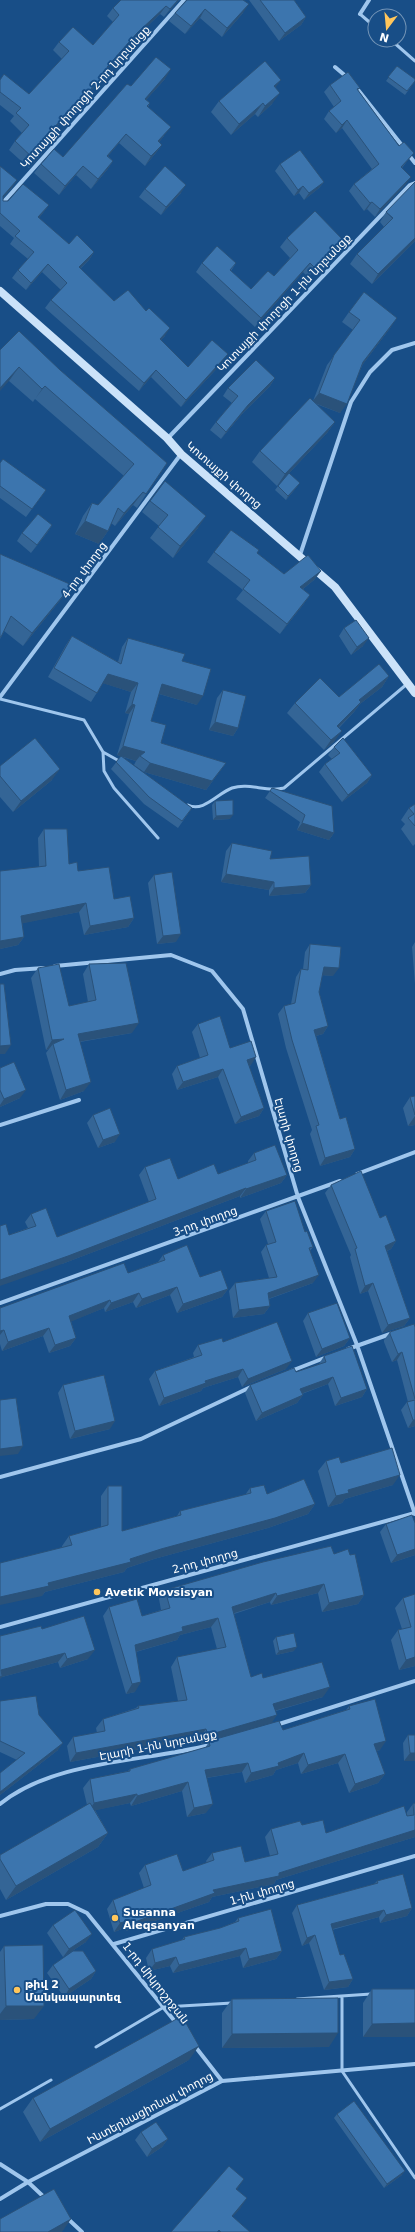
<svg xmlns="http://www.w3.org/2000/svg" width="415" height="2232" viewBox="0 0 415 2232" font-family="'DejaVu Sans','Noto Sans Armenian',sans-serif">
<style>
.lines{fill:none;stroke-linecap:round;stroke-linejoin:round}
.lane{stroke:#9fc6ed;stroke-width:3}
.street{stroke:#9fc6ed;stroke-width:4}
.secondary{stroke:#cbe2f9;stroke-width:8}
.wall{fill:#346596}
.shaded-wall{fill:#2a527a}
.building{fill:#3c75ae;stroke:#2a527a}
.poi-dot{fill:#ffc65b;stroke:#184e87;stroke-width:1.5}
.labels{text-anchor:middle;stroke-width:4;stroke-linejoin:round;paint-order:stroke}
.street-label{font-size:11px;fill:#fff;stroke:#184e87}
.poi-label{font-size:11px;font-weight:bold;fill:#fff;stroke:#184e87;text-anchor:start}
</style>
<rect width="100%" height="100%" fill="#184e87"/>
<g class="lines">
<path class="lane" d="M 360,14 L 375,27
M 391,40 L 415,61
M 0,699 L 84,720 L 103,752 L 121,762
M 103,752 L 104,771 L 114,788 L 158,838
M 188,805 C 203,813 218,793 232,788 C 250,782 266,793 284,788 L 407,684
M 342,1996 L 342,2071 L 415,2178
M 297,1999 L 371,1994
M 96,2047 L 164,2007 L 232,2003
M 0,2109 L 51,2080"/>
<path class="street" d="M 360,14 L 369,0
M 335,67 L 348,78
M 355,86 L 404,148
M 408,154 L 415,163
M 0,206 L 184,0
M 168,438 L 410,185 L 415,183
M 300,555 L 351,402 L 370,372 L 392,350 L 415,343
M 0,697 L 181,454
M 55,966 L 171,955 L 212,971 L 243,1009 L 298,1197 L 357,1345 L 415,1514
M 0,974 L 15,970 L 44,968
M 0,1125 L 79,1100
M 357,1174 L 415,1152
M 0,1303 L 340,1181
M 348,1349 L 393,1333
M 291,1371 L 327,1357
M 0,1477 L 141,1439 L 253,1386
M 0,1627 L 415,1513
M 276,1725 L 415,1681
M 0,1804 C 54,1760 144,1762 210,1745
M 0,1916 L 46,1904 L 68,1904 L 87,1913 L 177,2024
M 114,1944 L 415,1856
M 194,2045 L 222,2081
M 0,2164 L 28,2182 L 46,2199
M 0,2199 L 28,2182 L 222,2081 L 415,2064
M 66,2217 L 82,2232"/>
<path class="secondary" d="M 0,291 L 167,438 L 181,454 L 335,587 L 415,693"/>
</g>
<path class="wall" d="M 121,0 L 179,0 L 164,17 L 160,14 L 131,42 L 108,68 L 109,70 L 103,78 L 43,141 L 42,154 L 29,168 L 9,150 L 15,141 L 22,133 L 10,121 L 14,116 L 0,105 L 0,80 L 29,94 L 62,59 L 53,50 L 59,42 L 93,45 L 113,22 L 107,16 L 113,8 Z
M 186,0 L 243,0 L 243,13 L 222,37 L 200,18 L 185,34 L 169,21 L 175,13 Z
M 249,0 L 294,0 L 306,17 L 301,25 L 279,41 Z
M 397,66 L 415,81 L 405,95 L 386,81 Z
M 165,79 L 146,100 L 150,103 L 148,107 L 164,136 L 159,142 L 162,145 L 155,154 L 145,166 L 119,143 L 108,156 L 113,161 L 107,170 L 91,189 L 76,175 L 59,195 L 34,173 L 41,164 L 63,157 L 131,86 Z
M 330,85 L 360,88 L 358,90 L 399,146 L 414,153 L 408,160 L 402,168 L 406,184 L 375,217 L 367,209 L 364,211 L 349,191 L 354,184 L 372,169 L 342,128 L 336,133 L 324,119 L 329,111 L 334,107 L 324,92 Z
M 276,87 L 272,104 L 258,117 L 255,114 L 231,135 L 211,112 L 219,101 Z
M 280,164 L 324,182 L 319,188 L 304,200 L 299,193 L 294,196 L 275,171 Z
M 0,166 L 12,188 L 3,198 L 3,201 L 49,205 L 39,218 L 69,244 L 94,252 L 89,260 L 80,269 L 114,301 L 165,336 L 161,340 L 188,367 L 223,362 L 181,407 L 151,377 L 139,391 L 45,308 L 51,300 L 61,290 L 42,272 L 26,290 L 12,278 L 18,270 L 28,259 L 10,244 L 14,238 L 0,226 Z
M 145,189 L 181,193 L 161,215 L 139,197 Z
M 386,212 L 415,241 L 372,284 L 350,264 L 357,254 L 384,227 L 380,222 Z
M 287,238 L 344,241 L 337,251 L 308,277 L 303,272 L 255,327 L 196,272 L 202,263 L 236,263 L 231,271 L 251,289 L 274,276 L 290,258 L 280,247 Z
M 349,312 L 391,327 L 363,364 L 340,413 L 316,404 L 335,422 L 327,433 L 277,486 L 252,462 L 260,451 L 313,401 L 327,365 L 353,330 L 342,322 Z
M 0,350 L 60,370 L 167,463 L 137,508 L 133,505 L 115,526 L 111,523 L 108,531 L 99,544 L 75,534 L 83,516 L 92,503 L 98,505 L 124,476 L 35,399 L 33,402 L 9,381 Z
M 275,378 L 270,386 L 243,413 L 221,439 L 210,430 L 216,422 L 232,403 L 223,396 L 228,388 Z
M 0,463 L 46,490 L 26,517 L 0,498 Z
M 278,486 L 297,487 L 286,500 L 275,490 Z
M 150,501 L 198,528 L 173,558 L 150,538 L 159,526 L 142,512 Z
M 52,525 L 47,533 L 31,553 L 17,541 L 22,533 Z
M 214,552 L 257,553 L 284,574 L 321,571 L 314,580 L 303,589 L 310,595 L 303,605 L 280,634 L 236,599 L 243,590 L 207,562 Z
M 0,554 L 72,585 L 62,598 L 23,646 L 4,631 L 0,639 Z
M 344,628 L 363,646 L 351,655 L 339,636 Z
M 72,636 L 118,662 L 122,647 L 128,638 L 182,661 L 197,705 L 159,694 L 151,721 L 161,743 L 226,763 L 206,790 L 144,772 L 134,765 L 136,761 L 122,757 L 192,808 L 178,828 L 144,804 L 111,769 L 121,756 L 117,755 L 129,714 L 125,713 L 131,692 L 103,683 L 91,702 L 48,677 L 66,645 Z
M 389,676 L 382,687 L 360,704 L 354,712 L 339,728 L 334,742 L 324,750 L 287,713 L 295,703 L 339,697 Z
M 223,690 L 238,728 L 233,736 L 209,730 L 217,698 Z
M 334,747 L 372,775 L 367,783 L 342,802 L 319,772 L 325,764 L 332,759 L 328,755 Z
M 0,766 L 52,780 L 13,812 L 0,797 Z
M 272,788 L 334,833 L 329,840 L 297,830 L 300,822 L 265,798 Z
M 215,801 L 230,819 L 213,820 L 212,805 Z
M 415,804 L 415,844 L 413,846 L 401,829 L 405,824 L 401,820 L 409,808 Z
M 44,829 L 69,864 L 114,899 L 134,918 L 128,927 L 84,935 L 79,912 L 22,923 L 24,937 L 18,945 L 0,949 L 0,871 L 39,867 L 38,838 Z
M 232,843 L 270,859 L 311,885 L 305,893 L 269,896 L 269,890 L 221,882 L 226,851 Z
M 154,875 L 176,942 L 157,944 L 148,883 Z
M 415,942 L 415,984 L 412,947 Z
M 310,944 L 333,976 L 322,975 L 319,992 L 328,1026 L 323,1034 L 316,1036 L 340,1119 L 355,1149 L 350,1157 L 320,1166 L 310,1134 L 312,1130 L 286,1048 L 278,1014 L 284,1006 L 291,1004 L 296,977 L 301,969 L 303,969 L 305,952 Z
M 89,964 L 132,1033 L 80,1042 L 84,1091 L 60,1100 L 46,1053 L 49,1049 L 46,1050 L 31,978 L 38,968 L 69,1006 L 88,1002 L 83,974 Z
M 198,1024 L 230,1048 L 251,1065 L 249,1066 L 264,1108 L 259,1116 L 235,1124 L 218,1077 L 177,1090 L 172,1074 L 177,1066 L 200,1058 L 192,1032 Z
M 0,1068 L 20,1098 L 0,1107 Z
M 415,1096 L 415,1125 L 408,1126 L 403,1108 L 410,1097 Z
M 93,1115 L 115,1142 L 98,1148 L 87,1123 Z
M 254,1153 L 287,1175 L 281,1183 L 240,1198 L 240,1196 L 62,1264 L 9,1235 L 28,1228 L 25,1222 L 31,1214 L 57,1237 L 149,1202 L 139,1175 L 145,1167 L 178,1179 L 218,1174 L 248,1163 L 248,1161 Z
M 331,1185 L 380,1218 L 396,1241 L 391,1249 L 387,1251 L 410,1318 L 404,1326 L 382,1333 L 368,1291 L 360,1294 L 350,1257 L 351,1255 L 325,1193 Z
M 266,1211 L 305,1232 L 313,1247 L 310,1251 L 313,1283 L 269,1299 L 270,1306 L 264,1314 L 233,1318 L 229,1291 L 235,1283 L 269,1278 L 261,1252 L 266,1245 L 268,1244 L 260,1219 Z
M 163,1255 L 200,1277 L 228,1289 L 222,1297 L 177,1313 L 170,1295 L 136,1308 L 133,1302 L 105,1312 L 104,1308 L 71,1321 L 76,1338 L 70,1346 L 49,1353 L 43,1336 L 2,1351 L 0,1344 L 0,1308 L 128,1273 L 158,1262 Z
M 308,1313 L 350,1338 L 344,1346 L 316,1357 L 303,1321 Z
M 415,1327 L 415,1426 L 408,1428 L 401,1410 L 407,1402 L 408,1402 L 397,1360 L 392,1362 L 384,1342 L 384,1340 L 390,1332 Z
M 223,1342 L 286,1369 L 242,1387 L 238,1377 L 203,1388 L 201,1391 L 159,1406 L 149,1379 L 155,1371 L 194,1357 L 193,1353 L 198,1345 Z
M 324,1356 L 367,1389 L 362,1397 L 335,1406 L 328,1384 L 302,1394 L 303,1395 L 297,1403 L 256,1421 L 245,1393 L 250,1385 L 296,1372 L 319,1364 Z
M 63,1385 L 110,1429 L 70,1439 L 58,1393 Z
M 326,1461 L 341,1463 L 393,1485 L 345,1499 L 342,1503 L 328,1507 L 318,1471 Z
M 108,1486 L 122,1531 L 177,1516 L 180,1511 L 245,1495 L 250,1488 L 267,1494 L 315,1504 L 308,1514 L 268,1528 L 154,1559 L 127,1568 L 124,1572 L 45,1592 L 42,1596 L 62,1547 L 62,1546 L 69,1536 L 101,1527 L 101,1496 Z
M 415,1523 L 415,1555 L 391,1563 L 380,1532 L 386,1524 Z
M 334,1554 L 350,1555 L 364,1595 L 358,1604 L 322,1612 L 318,1593 L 271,1605 L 270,1602 L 234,1614 L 251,1677 L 263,1678 L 323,1697 L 276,1711 L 271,1724 L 283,1730 L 346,1710 L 349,1706 L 380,1750 L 376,1751 L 385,1774 L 378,1783 L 349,1793 L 338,1763 L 301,1774 L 298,1763 L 276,1770 L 273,1775 L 245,1783 L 242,1772 L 207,1778 L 206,1813 L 187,1817 L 182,1791 L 131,1806 L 130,1803 L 95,1810 L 108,1833 L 98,1847 L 6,1900 L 0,1889 L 0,1855 L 87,1805 L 83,1788 L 90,1779 L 128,1771 L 130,1769 L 205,1748 L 209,1742 L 201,1744 L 200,1738 L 70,1762 L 67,1746 L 73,1737 L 97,1733 L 96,1728 L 103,1719 L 136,1708 L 138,1706 L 178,1701 L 171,1667 L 177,1657 L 217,1649 L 211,1627 L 180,1635 L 177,1640 L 136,1652 L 135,1692 L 126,1694 L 103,1616 L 109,1607 L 142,1616 L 161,1610 L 159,1599 L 165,1590 Z
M 415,1594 L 415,1666 L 399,1670 L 391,1640 L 398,1630 L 402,1629 L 395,1608 L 403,1598 Z
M 42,1629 L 88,1659 L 60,1668 L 58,1662 L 2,1677 L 0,1636 Z
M 276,1637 L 294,1651 L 276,1655 L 273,1641 Z
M 0,1701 L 39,1715 L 58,1750 L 0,1795 L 0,1773 L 17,1760 L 0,1752 Z
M 408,1735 L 415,1735 L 415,1761 L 404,1761 L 403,1743 Z
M 415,1803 L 415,1837 L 276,1880 L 274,1884 L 212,1897 L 209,1902 L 126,1931 L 125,1928 L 114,1932 L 107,1909 L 113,1900 L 144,1888 L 139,1873 L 145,1865 L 183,1871 L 207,1863 L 206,1861 L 212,1853 L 245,1862 L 270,1856 L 265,1837 L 271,1829 L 302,1825 L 326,1833 L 407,1816 L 407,1812 L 413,1804 Z
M 377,1881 L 412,1908 L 407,1916 L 380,1923 L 379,1917 L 332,1930 L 340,1955 L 353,1979 L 348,1987 L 324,1990 L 309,1943 L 302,1946 L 292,1913 L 297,1905 L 374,1884 Z
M 238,1918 L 282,1951 L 276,1959 L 243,1968 L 240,1956 L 173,1973 L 170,1966 L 149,1971 L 146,1958 L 152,1949 L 182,1940 L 184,1937 L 220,1928 L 235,1922 Z
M 53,1925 L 86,1942 L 63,1957 L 47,1933 Z
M 4,1946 L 34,2019 L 0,2020 L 0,1952 Z
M 53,1965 L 96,1971 L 91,1979 L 64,1997 L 47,1973 Z
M 372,1989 L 415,1989 L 415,2037 L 363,2037 L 363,2003 Z
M 232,1999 L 329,2047 L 222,2048 L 222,2013 Z
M 189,2060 L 40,2142 L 23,2112 L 33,2098 Z
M 337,2114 L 402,2175 L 384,2188 L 334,2118 Z
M 141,2132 L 168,2139 L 162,2147 L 147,2157 L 135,2140 Z"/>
<path class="shaded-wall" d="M 178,0 L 179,0 L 164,17 L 170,9 Z
M 249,4 L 243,13 L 222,37 L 227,28 Z
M 166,6 L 160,14 L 131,42 L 101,76 L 107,67 L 137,33 Z
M 205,9 L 200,18 L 185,34 L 191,26 Z
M 306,17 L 301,25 L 279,41 L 285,33 Z
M 171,69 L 165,79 L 139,108 L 145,99 Z
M 109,70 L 103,78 L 36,148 L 42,140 Z
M 281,80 L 273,91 L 274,86 Z
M 280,93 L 272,104 L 258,117 L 265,106 Z
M 263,103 L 255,114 L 231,135 L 239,124 Z
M 347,120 L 342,128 L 336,133 L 342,125 Z
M 171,127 L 164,136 L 152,151 L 158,141 Z
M 126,134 L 119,143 L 101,165 L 107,156 Z
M 48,145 L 42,154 L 29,168 L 35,160 Z
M 162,145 L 155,154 L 145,166 L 151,156 Z
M 414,153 L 396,174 L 401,167 Z
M 113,161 L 107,170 L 91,189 L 98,179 Z
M 83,166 L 76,175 L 59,195 L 65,186 Z
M 411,177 L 406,184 L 375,217 L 380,209 Z
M 17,180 L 12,188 L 0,201 L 3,196 Z
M 324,182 L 319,188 L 304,200 L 309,193 Z
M 186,185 L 181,193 L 161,215 L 166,207 Z
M 303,186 L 299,193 L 294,196 L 298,190 Z
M 372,202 L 367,209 L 364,211 L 370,203 Z
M 49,205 L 43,213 L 33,225 L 38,217 Z
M 415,238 L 415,241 L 372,284 L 378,274 Z
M 344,241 L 337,251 L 308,277 L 315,268 Z
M 94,252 L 89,260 L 73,275 L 79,267 Z
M 310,263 L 303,272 L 255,327 L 261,318 Z
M 48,264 L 42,272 L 26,290 L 31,283 Z
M 397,318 L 391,327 L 357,372 L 363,362 Z
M 170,328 L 165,336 L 155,347 L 160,339 Z
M 228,354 L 223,362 L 181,407 L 186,400 Z
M 19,367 L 9,381 L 0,391 L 0,388 Z
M 156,370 L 151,377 L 139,391 L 144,383 Z
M 275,378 L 270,386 L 243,413 L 221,439 L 226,432 L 248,405 Z
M 45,386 L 35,399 L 33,402 L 42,389 Z
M 319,393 L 347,404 L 340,413 L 312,402 Z
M 335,422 L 327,433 L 277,486 L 285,474 Z
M 300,483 L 297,487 L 286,500 L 288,496 Z
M 143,492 L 133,505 L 115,526 L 124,513 Z
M 206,516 L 198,528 L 173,558 L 180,546 Z
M 85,521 L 108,531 L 99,544 L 75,534 Z
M 52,525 L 47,533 L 31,553 Z
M 321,571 L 314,580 L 293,597 L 300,587 Z
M 72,585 L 62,598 L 23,646 L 32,633 Z
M 310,595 L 303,605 L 280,634 L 287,624 Z
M 369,638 L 363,646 L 351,655 L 357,647 Z
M 108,674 L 138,683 L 131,692 L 102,683 Z
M 389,676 L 382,687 L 360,704 L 354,712 L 330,736 L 337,726 L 359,700 Z
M 162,684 L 203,696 L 197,705 L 156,693 Z
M 132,704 L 135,705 L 129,714 L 125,713 Z
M 215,722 L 238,728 L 233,736 L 209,730 Z
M 342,731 L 334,742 L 324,750 L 331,740 Z
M 123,746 L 145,752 L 140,756 L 136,761 L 117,755 Z
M 150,763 L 226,763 L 206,790 L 144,772 Z
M 60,769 L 52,780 L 13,812 L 21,801 Z
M 372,775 L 367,783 L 342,802 L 348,795 Z
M 233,815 L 230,819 L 213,820 L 216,816 Z
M 302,823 L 334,833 L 329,840 L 297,830 Z
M 226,874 L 274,882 L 269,890 L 221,882 Z
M 311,885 L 305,893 L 269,896 L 274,888 Z
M 86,903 L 79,912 L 15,925 L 21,916 Z
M 134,918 L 128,927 L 84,935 L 90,926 Z
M 181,934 L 176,942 L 157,944 L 163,936 Z
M 24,937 L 18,945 L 0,949 L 0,941 Z
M 324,967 L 339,968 L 333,976 L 318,975 Z
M 139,1023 L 132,1033 L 71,1043 L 78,1034 Z
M 328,1026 L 323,1034 L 308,1038 L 314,1030 Z
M 64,1039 L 53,1044 L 49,1049 L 46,1050 L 52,1040 Z
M 11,1045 L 5,1054 L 0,1054 L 0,1046 Z
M 256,1057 L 251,1065 L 242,1068 L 247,1060 Z
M 223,1069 L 218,1077 L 177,1090 L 183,1082 Z
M 91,1082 L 84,1091 L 60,1100 L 66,1090 Z
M 26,1090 L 20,1098 L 0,1107 L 0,1105 L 4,1099 Z
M 264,1108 L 259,1116 L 235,1124 L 241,1117 Z
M 415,1116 L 415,1125 L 408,1126 Z
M 120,1134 L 115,1142 L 98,1148 L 103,1140 Z
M 355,1149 L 350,1157 L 320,1166 L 325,1158 Z
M 287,1175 L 281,1183 L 240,1198 L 246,1189 Z
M 246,1188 L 240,1196 L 62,1264 L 0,1286 L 0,1280 Z
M 396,1241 L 391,1249 L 379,1254 L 385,1246 Z
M 319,1275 L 313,1283 L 262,1301 L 268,1293 Z
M 373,1283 L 368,1291 L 360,1294 L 365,1286 Z
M 177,1287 L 170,1295 L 136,1308 L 142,1299 Z
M 228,1289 L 222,1297 L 177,1313 L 183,1304 Z
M 139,1293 L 133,1302 L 105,1312 L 111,1303 Z
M 110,1300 L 104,1308 L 63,1325 L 69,1316 Z
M 270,1306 L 264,1314 L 233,1318 L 239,1310 Z
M 410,1318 L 404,1326 L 382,1333 L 388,1325 Z
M 49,1328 L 43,1336 L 2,1351 L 8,1342 Z
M 4,1330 L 0,1335 L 0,1331 Z
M 76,1338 L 70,1346 L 49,1353 L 55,1345 Z
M 350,1338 L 344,1346 L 316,1357 L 322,1349 Z
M 402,1352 L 397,1360 L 392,1362 L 398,1354 Z
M 292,1361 L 286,1369 L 242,1387 L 248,1379 Z
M 243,1369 L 238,1377 L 203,1388 L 201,1391 L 159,1406 L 164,1398 L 205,1381 Z
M 333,1377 L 328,1384 L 295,1396 L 300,1389 Z
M 367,1389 L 362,1397 L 335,1406 L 341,1398 Z
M 303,1395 L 297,1403 L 256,1421 L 262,1413 Z
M 413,1420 L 415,1420 L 415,1426 L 408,1428 Z
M 115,1421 L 110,1429 L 70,1439 L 75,1431 Z
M 23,1446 L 18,1454 L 0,1456 L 0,1449 Z
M 400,1475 L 393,1485 L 345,1499 L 342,1503 L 328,1507 L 336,1496 L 348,1490 Z
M 315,1504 L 308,1514 L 268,1528 L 154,1559 L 127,1568 L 124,1572 L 45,1592 L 42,1596 L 0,1605 L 0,1597 L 130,1559 L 161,1549 Z
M 415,1549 L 415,1555 L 391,1563 L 397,1555 Z
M 324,1584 L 318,1593 L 271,1605 L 277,1596 Z
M 276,1593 L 270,1602 L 225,1616 L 232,1607 Z
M 364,1595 L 358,1604 L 322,1612 L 329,1603 Z
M 218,1618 L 211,1627 L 180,1635 L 177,1640 L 128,1654 L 135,1645 L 182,1627 Z
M 297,1647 L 294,1651 L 276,1655 L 279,1651 Z
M 95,1650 L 88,1659 L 60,1668 L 67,1659 Z
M 65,1653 L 58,1662 L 2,1677 L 0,1679 L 0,1671 L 1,1670 Z
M 415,1657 L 415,1666 L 399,1670 L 406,1660 Z
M 141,1682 L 135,1692 L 126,1694 L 132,1684 Z
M 330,1687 L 323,1697 L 267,1713 L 273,1704 Z
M 277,1715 L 271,1724 L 201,1744 L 208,1735 Z
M 206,1729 L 200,1738 L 70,1762 L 76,1753 Z
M 386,1741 L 380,1750 L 367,1753 L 374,1744 Z
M 63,1743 L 58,1750 L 0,1795 L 0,1792 Z
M 304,1753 L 298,1763 L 276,1770 L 273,1775 L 245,1783 L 251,1773 Z
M 410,1753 L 415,1753 L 415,1761 L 404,1761 Z
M 345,1754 L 338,1763 L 301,1774 L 308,1765 Z
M 248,1763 L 242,1772 L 199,1779 L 205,1770 Z
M 385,1774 L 378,1783 L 349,1793 L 355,1784 Z
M 188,1782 L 182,1791 L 131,1806 L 137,1796 Z
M 137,1794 L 130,1803 L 88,1812 L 94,1803 Z
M 213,1804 L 206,1813 L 187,1817 L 194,1808 Z
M 415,1830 L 415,1837 L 276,1880 L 274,1884 L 212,1897 L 209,1902 L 126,1931 L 132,1923 L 213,1890 L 279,1873 Z
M 108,1833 L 98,1847 L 6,1900 L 16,1886 Z
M 412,1908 L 407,1916 L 380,1923 L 386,1915 Z
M 384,1910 L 379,1917 L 325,1931 L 331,1924 Z
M 131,1920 L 125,1928 L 114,1932 L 120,1923 Z
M 92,1934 L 86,1942 L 63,1957 L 69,1949 Z
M 315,1935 L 309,1943 L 302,1946 L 307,1938 Z
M 246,1948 L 240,1956 L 173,1973 L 179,1965 Z
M 282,1951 L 276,1959 L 243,1968 L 249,1959 Z
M 176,1957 L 170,1966 L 149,1971 L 155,1963 Z
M 96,1971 L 91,1979 L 64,1997 L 69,1989 Z
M 353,1979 L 348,1987 L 324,1990 L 329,1982 Z
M 6,2006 L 44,2006 L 34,2019 L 0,2020 L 0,2014 Z
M 415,2023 L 415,2037 L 363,2037 L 372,2024 Z
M 338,2033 L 329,2047 L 222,2048 L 232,2034 Z
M 199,2046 L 189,2060 L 40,2142 L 50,2129 Z
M 168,2139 L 162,2147 L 147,2157 L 152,2149 Z
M 405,2171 L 402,2175 L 384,2188 L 387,2184 Z
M 244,2179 L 237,2190 L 236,2189 Z
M 247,2198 L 240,2209 L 224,2226 L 232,2216 Z
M 71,2219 L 62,2232 L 48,2232 Z"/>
<path class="building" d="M 121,0 L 178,0 L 170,9 L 166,6 L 137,33 L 107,67 L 109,70 L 42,140 L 48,145 L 35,160 L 15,141 L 29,125 L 16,113 L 21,108 L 0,92 L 0,80 L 4,74 L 29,94 L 69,51 L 59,42 L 73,27 L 93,45 L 119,15 L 113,8 Z
M 187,0 L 243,0 L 249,4 L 227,28 L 205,9 L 191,26 L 175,13 Z
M 260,0 L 294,0 L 306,17 L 285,33 Z
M 156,57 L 171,69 L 145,99 L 150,103 L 147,106 L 171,127 L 158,141 L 162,145 L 151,156 L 126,134 L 107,156 L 113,161 L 98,179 L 83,166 L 65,186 L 41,164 L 54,149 L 63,157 L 127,84 L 131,86 Z
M 265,61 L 281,80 L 274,86 L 280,93 L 265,106 L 263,103 L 239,124 L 219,101 Z
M 397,66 L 415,79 L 415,81 L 407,91 L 388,77 Z
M 348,72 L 360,88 L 357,89 L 399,146 L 404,142 L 414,153 L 401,167 L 411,177 L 380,209 L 372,202 L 370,203 L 354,184 L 379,164 L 347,120 L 342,125 L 329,111 L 341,101 L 330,85 Z
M 300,150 L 324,182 L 309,193 L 303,186 L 298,190 L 280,164 Z
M 0,166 L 17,180 L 3,196 L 3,201 L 8,201 L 23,184 L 49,205 L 38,217 L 69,244 L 77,235 L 94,252 L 79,267 L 114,301 L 128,290 L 146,311 L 149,308 L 170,328 L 160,339 L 188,367 L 212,340 L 228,354 L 186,400 L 156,370 L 144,383 L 51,300 L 67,283 L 48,264 L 31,283 L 18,270 L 34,252 L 15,236 L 20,231 L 0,213 Z
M 165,166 L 186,185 L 166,207 L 145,189 Z
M 415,182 L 415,238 L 378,274 L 357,254 L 393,218 L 386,212 Z
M 315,211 L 344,241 L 315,268 L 310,263 L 261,318 L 202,263 L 217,246 L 236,263 L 230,270 L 251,289 L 268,271 L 274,276 L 298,250 L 287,238 Z
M 364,292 L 397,318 L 363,362 L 347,404 L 319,393 L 334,355 L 360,320 L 349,312 Z
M 19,331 L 60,370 L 167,463 L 146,494 L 143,492 L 124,513 L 118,508 L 108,531 L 85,521 L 92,503 L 98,505 L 134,464 L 45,386 L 42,389 L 19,367 L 0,388 L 0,350 Z
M 256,360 L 275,378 L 248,405 L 226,432 L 216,422 L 238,396 L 228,388 Z
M 310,398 L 335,422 L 285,474 L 260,451 Z
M 3,459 L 46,490 L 32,509 L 0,486 L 0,463 Z
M 289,473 L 300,483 L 288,496 L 278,486 Z
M 165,481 L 206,516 L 180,546 L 158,527 L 168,515 L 150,501 Z
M 38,514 L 52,525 L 37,545 L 22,533 Z
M 231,530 L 259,550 L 257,553 L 284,574 L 308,555 L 321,571 L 300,587 L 310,595 L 287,624 L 243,589 L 250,580 L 214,552 Z
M 0,554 L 72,585 L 32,633 L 11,616 L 1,637 L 0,637 Z
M 356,620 L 369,638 L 357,647 L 344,628 Z
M 72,636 L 121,664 L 128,638 L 185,654 L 182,661 L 211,669 L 203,696 L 162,684 L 151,721 L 166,725 L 161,743 L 226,763 L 212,781 L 150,763 L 140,756 L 145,752 L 123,746 L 135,705 L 132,704 L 138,683 L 108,674 L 97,693 L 54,668 Z
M 379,664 L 389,676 L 359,700 L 361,702 L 337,726 L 342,731 L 331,740 L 295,703 L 320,678 L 339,697 Z
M 223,690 L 246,696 L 238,728 L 215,722 Z
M 35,738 L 60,769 L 21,801 L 0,776 L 0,766 Z
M 343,738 L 372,775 L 348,795 L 325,764 L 340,753 L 334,747 Z
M 121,756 L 192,808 L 182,821 L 149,797 L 116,762 Z
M 272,788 L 332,806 L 334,833 L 302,823 L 305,815 L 270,791 Z
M 233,800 L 233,815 L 216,816 L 215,801 Z
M 415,804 L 415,826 L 408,818 L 414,814 L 409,808 Z
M 44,829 L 67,829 L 69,864 L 77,862 L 78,871 L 109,867 L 114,899 L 130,896 L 134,918 L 90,926 L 86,903 L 21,916 L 24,937 L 0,941 L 0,871 L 46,866 Z
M 232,843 L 272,851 L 270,859 L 309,856 L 311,885 L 274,888 L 274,882 L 226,874 Z
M 172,872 L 181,934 L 163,936 L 154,875 Z
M 310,944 L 341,947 L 339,968 L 324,967 L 319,992 L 328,1026 L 314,1030 L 340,1119 L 346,1117 L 355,1149 L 325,1158 L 316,1126 L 319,1125 L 292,1040 L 284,1006 L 295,1003 L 301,969 L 308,970 Z
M 126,963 L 139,1023 L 78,1034 L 91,1082 L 66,1090 L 53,1044 L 64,1039 L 52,1040 L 38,968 L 59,964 L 69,1006 L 96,1000 L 89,964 Z
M 0,984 L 4,984 L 11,1045 L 0,1046 Z
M 220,1016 L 230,1048 L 251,1041 L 256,1057 L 247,1060 L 264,1108 L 241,1117 L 223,1069 L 183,1082 L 177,1066 L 208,1055 L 198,1024 Z
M 14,1062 L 26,1090 L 4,1099 L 0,1090 L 0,1068 Z
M 415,1096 L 415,1115 L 410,1097 Z
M 110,1108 L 120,1134 L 103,1140 L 93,1115 Z
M 275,1145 L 287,1175 L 246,1189 L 246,1188 L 68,1256 L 0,1280 L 0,1226 L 6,1224 L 9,1235 L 36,1226 L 31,1214 L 46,1208 L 57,1237 L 156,1199 L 145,1167 L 170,1158 L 178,1179 L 214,1164 L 218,1174 L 256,1160 L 254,1153 Z
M 361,1171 L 380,1218 L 386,1215 L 396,1241 L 385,1246 L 410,1318 L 388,1325 L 373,1283 L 365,1286 L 355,1249 L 357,1248 L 331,1185 Z
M 295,1201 L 305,1232 L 307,1231 L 313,1247 L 309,1248 L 319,1275 L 268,1293 L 270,1306 L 239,1310 L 235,1283 L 277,1277 L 266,1245 L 276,1242 L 266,1211 Z
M 187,1245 L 200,1277 L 221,1270 L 228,1289 L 183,1304 L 177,1287 L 142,1299 L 139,1293 L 111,1303 L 110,1300 L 69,1316 L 76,1338 L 55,1345 L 49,1328 L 8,1342 L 4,1330 L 0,1331 L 0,1308 L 124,1263 L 128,1273 L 165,1260 L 163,1255 Z
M 337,1303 L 350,1338 L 322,1349 L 308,1313 Z
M 277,1322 L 292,1361 L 248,1379 L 243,1369 L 205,1381 L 206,1383 L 164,1398 L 155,1371 L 202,1355 L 198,1345 L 222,1338 L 223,1342 Z
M 414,1324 L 415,1327 L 415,1399 L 402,1352 L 398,1354 L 390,1334 L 390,1332 Z
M 352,1346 L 367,1389 L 341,1398 L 333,1377 L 300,1389 L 303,1395 L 262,1413 L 250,1385 L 294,1368 L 296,1372 L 326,1362 L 324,1356 Z
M 104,1375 L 115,1421 L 75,1431 L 63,1385 Z
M 16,1398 L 23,1446 L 0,1449 L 0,1400 Z
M 415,1400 L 415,1420 L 413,1420 L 407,1402 Z
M 392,1448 L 400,1475 L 348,1490 L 349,1493 L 336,1496 L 326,1461 L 339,1457 L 341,1463 Z
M 304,1479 L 315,1504 L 275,1518 L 161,1549 L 130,1559 L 131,1562 L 48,1583 L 49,1586 L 0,1597 L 0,1563 L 72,1545 L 69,1536 L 108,1525 L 108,1486 L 122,1486 L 122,1531 L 181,1515 L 180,1511 L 251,1493 L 250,1488 L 264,1485 L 267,1494 Z
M 412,1515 L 415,1523 L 415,1549 L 397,1555 L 386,1524 Z
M 331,1546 L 334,1554 L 348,1549 L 350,1555 L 355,1554 L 364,1595 L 329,1603 L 324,1584 L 277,1596 L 276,1593 L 232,1607 L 251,1677 L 262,1673 L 263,1678 L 322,1662 L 330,1687 L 273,1704 L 277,1715 L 208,1735 L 206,1729 L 76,1753 L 73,1737 L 105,1731 L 103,1719 L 139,1708 L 138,1706 L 187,1700 L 177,1657 L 226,1647 L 218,1618 L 182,1627 L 183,1631 L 135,1645 L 141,1682 L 132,1684 L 109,1607 L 137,1599 L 142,1616 L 170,1608 L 165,1590 L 263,1562 Z
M 415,1594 L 415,1657 L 406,1660 L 398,1630 L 411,1627 L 403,1598 Z
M 84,1616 L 95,1650 L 67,1659 L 65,1653 L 1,1670 L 2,1676 L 0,1677 L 0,1636 L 41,1626 L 42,1629 Z
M 294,1633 L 297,1647 L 279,1651 L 276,1637 Z
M 36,1696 L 39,1715 L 63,1743 L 0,1792 L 0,1773 L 25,1753 L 0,1741 L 0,1701 Z
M 375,1699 L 386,1741 L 374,1744 L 385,1774 L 355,1784 L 345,1754 L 308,1765 L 304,1753 L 278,1763 L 279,1766 L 251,1773 L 248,1763 L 205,1770 L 213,1804 L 194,1808 L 188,1782 L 137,1796 L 137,1794 L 94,1803 L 90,1779 L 130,1771 L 130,1769 L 210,1746 L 209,1741 L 279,1721 L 283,1730 L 350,1709 L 349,1706 Z
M 408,1735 L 415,1735 L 415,1753 L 410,1753 Z
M 90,1803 L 108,1833 L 16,1886 L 0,1859 L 0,1855 Z
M 415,1803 L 415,1830 L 279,1873 L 279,1876 L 213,1890 L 215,1893 L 132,1923 L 131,1920 L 120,1923 L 113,1900 L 151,1885 L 145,1865 L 177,1854 L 183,1871 L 214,1860 L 212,1853 L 241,1846 L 245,1862 L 278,1854 L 271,1829 L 300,1821 L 302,1825 L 323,1820 L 326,1833 L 404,1806 L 407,1816 L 414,1815 L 413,1804 Z
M 403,1874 L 412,1908 L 386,1915 L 384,1910 L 331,1924 L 340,1955 L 344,1954 L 353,1979 L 329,1982 L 315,1935 L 307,1938 L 297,1905 L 378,1883 L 377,1881 Z
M 271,1909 L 282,1951 L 249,1959 L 246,1948 L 179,1965 L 176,1957 L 155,1963 L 152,1949 L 185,1939 L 184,1937 L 220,1928 L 239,1921 L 238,1918 Z
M 75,1910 L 92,1934 L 69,1949 L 53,1925 Z
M 43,1945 L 44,2006 L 6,2006 L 4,1946 Z
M 73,1951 L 83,1951 L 96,1971 L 69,1989 L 53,1965 Z
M 372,1989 L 415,1989 L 415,2023 L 372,2024 Z
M 338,1998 L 338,2033 L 232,2034 L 232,1999 Z
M 182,2016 L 199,2046 L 50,2129 L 33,2098 Z
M 354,2101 L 405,2171 L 387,2184 L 337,2114 Z
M 156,2122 L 168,2139 L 152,2149 L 141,2132 Z
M 229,2166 L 244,2179 L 236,2189 L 247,2198 L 232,2216 L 250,2232 L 221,2232 L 219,2230 L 217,2232 L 171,2232 Z
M 54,2189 L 71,2219 L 48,2232 L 0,2232 L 0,2219 Z"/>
<g class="poi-dot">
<circle cx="97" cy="1592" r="4"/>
<circle cx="115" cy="1918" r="4"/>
<circle cx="17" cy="1990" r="4"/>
</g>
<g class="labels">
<g class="street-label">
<text transform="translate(85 97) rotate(-48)" y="4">Կոտայքի փողոցի 2-րդ նրբանցք</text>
<text transform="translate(284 303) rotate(-46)" y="4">Կոտայքի փողոցի 1-ին նրբանցք</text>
<text transform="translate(224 475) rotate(41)" y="4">Կոտայքի փողոց</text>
<text transform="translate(84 570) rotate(-53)" y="4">4-րդ փողոց</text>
<text transform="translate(289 1135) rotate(74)" y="4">Էլարի փողոց</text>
<text transform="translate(205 1221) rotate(-20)" y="4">3-րդ փողոց</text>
<text transform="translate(205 1561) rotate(-15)" y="4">2-րդ փողոց</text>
<text transform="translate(158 1745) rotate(-11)" y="4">Էլարի 1-ին նրբանցք</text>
<text transform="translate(262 1892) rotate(-16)" y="4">1-ին փողոց</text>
<text transform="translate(156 1983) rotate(52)" y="4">1-րդ միկրոշրջան</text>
<text transform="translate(150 2108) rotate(-28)" y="4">Ինտերնացիոնալ փողոց</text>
</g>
<g class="poi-label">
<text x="105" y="1596">Avetik Movsisyan</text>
<text x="123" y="1916">Susanna<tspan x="123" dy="13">Aleqsanyan</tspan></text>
<text x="25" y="1988">թիվ 2<tspan x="25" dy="13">Մանկապարտեզ</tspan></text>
</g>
</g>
<g transform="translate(387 28) rotate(196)"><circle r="19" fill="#184e87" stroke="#7495b7"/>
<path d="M0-3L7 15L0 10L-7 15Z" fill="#ffc65b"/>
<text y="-6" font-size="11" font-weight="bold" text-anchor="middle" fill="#ffffff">N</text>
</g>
</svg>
